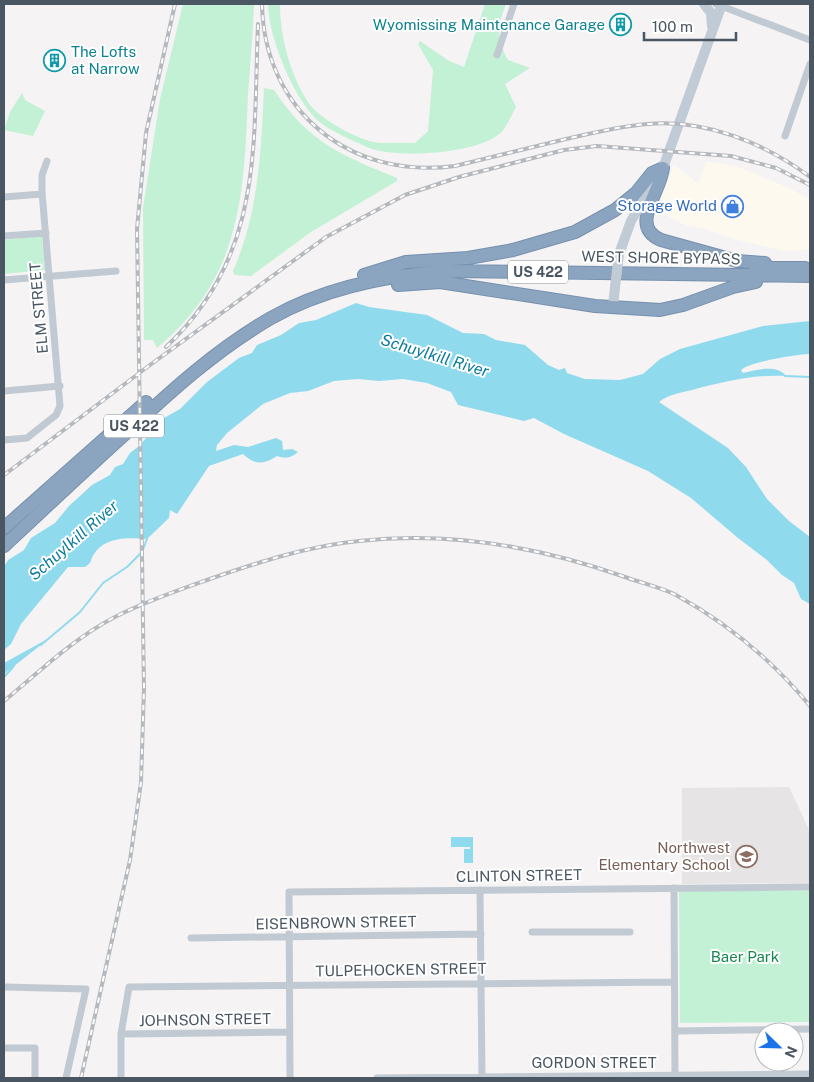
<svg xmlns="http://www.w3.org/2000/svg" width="814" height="1082" viewBox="0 0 814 1082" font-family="'Public Sans',sans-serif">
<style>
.commercial{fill:#fdf9ef}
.education{fill:#e6e4e5}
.green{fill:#c3f1d5}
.water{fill:#90daee}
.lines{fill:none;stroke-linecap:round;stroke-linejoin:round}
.stream{stroke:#90daee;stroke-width:2}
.highway-casing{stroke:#7690ad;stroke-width:14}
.street{stroke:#c1cad2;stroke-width:7}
.secondary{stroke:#c1cbd6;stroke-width:10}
.highway{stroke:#8ba5c1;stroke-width:12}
.rail-casing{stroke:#b5b8bd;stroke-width:4}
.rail{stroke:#fff;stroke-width:2;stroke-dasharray:5.5;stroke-linecap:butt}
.secondary-bridge{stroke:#c1cbd6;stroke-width:10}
.labels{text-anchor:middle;stroke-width:4;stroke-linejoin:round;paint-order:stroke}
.shield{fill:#fff;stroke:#808990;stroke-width:1}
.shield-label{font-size:14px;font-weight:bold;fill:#4a5661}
.culture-label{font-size:15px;fill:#0d838f;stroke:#fff;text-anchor:end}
.shop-label{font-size:15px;fill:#366cbe;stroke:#fff;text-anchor:end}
.street-label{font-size:15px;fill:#4a5661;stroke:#fff}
.education-label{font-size:15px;fill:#785e54;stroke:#fff;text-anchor:end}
.park-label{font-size:15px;fill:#17864f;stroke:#fff}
.water-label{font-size:16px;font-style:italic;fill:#0c7c9b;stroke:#fff}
</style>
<rect width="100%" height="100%" fill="#f5f3f3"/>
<path class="commercial" d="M 707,161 L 738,167 L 787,187 L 810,200 L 810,250 L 784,251 L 737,240 L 706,229 L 685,225 L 655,209 L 674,165 L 698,183 Z"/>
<path class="education" d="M 789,787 L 810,832 L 810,883 L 682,884 L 682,788 Z"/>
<path class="green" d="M 183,4 L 254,4 C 253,34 250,65 248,95 C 244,196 241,278 157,348 L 153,340 L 144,340 L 143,208 L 160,99 Z
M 268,4 L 280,4 C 280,37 290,74 308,102 C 319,119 354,137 373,142 C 386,144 402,142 415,143 L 428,131 L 433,70 L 418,44 L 420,41 L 449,61 L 464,67 L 485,4 L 506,4 C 497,26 496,38 508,60 L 530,68 L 505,84 L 516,107 C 511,115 506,130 498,135 C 473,154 405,157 375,150 C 366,147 328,130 321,123 C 295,103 268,36 268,4 Z
M 264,88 L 274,90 C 309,143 341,155 397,178 L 397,181 L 311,232 L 251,276 L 234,275 L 233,271 C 259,212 261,151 264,88 Z
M 22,93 L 25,100 L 45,111 L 33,136 L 4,130 L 10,112 Z
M 42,236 L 45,270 L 4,274 L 4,240 Z
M 679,891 L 810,891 L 810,1022 L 680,1023 Z"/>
<path class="water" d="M 356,303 L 369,307 L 427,315 L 463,333 L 484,334 L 496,340 L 525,345 L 548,365 L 559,370 L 565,368 L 567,373 L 585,379 L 620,380 L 643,374 L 660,359 L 680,349 L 763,326 L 810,321 L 810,354 C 798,354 749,362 741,370 L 743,373 C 755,370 777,364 786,376 C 754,374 723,382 692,390 C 680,393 669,394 659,402 L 728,448 L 746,467 L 767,499 L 789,521 L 810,537 L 810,604 L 801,599 L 794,583 L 782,575 L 767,560 L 738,538 L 691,498 L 648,471 L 564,434 L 534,418 L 524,421 L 458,405 L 451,392 L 427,383 L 403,379 L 379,381 L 358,379 L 334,381 L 308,391 L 290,393 L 263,404 L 227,433 L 217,445 L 216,451 L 234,445 L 248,447 L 276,438 L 282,441 L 283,450 L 292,449 L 298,452 C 291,458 286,459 277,456 C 263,465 255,465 243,454 L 209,466 L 177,514 L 170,510 L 169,518 L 147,539 C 124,537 98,537 90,563 L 85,567 L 68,567 L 21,624 L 11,644 L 4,650 L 4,567 L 8,560 L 24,550 L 31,538 L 55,523 L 69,506 L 92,485 L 110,475 L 115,467 L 123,464 L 130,453 L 139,446 L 164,418 L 180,409 L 207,382 L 239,358 L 252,353 L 257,345 L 281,335 L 299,323 L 316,320 Z
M 51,637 L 4,674 L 4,663 Z
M 473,837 L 473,863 L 464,863 L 464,849 L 470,849 L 470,847 L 451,847 L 451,837 Z"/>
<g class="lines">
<path class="stream" d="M 785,376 L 810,377
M 41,645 L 80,612 L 103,583 L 127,567 L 142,552 L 147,539
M 4,677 L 14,666"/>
<defs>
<path id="highway" d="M 663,168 C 661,192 628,226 661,240 L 737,261 L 765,263
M 755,268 L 805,268
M 364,275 L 406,262 L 468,258 L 513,250 L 575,232 L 615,210 L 636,193 L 652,173 L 663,168
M 398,285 L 440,282 L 595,306 L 660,310 L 683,305 L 733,287 L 756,282
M 4,528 L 146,402
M 4,546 C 45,508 85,470 126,433 C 172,390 216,350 271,318 C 324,288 389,275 449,271 L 810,276"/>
</defs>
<use href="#highway" class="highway-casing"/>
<path class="street" d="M 716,4 L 810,40
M 497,55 L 514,4
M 785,136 L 810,64
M 4,197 L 42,194
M 4,236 L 46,233
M 4,280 L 116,271
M 4,391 L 60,386
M 4,440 L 27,438 L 56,415 L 60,406 L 42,192 L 42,175 L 47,161
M 674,888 L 675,1078
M 480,890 L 482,1078
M 532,932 L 630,932
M 191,938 L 481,934
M 4,987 L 86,989 L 66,1078
M 675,1031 L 810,1029
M 121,1034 L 289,1032
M 4,1048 L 35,1048 L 35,1078
M 121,1078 L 121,1034 L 129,987 L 674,982
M 290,1078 L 289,892 L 810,887
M 377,1078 L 810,1074"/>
<path class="secondary" d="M 704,4 L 711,13 L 712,26
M 619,254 L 631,221 L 663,168 L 722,4
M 613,306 L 615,287"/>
<use href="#highway" class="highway"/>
<defs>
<path id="rail" d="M 262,4 C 264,111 350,180 455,166 C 492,157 529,148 566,139 C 593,133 620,126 648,124 C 705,119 765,143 810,177
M 166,347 C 264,255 253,146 258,24
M 4,475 L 150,365 L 326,237 L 405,195 L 459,177 L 564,150 L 597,146 L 731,156 L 776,168 L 810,185
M 4,701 C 39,672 74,638 115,617 C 144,602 176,591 207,580 C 256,563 307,546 359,541 C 449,531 540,547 625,577 C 641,583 660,587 676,595 C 727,623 773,661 810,706
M 81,1078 L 130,860 L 141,782 L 144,688 L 137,229 L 146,133 L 175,4"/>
</defs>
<use href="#rail" class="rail-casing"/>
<use href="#rail" class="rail"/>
<path class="secondary-bridge" d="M 615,287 L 619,254"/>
</g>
<defs>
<symbol id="building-ring" viewBox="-11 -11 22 22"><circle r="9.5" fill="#fff" stroke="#0f9aa8" stroke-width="1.5"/><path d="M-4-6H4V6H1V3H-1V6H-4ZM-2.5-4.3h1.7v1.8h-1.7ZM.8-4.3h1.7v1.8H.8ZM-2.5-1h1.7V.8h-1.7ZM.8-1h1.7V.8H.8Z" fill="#0f9aa8"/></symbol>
<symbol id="shop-ring" viewBox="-11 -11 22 22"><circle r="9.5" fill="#fff" stroke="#3f7fe0" stroke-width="1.5"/><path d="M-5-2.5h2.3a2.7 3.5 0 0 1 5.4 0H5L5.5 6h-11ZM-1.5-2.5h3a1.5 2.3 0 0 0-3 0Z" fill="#3f7fe0"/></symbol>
<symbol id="school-ring" viewBox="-11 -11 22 22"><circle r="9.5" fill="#fff" stroke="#8d6e63" stroke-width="1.5"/><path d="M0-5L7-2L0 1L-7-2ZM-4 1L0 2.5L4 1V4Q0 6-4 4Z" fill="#8d6e63"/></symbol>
</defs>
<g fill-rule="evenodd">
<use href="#building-ring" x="608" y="12" width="25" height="25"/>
<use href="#building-ring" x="42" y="48" width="25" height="25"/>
<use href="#shop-ring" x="720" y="194" width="25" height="25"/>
<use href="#school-ring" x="734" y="844" width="25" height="25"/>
</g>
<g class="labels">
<g class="shield">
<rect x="508" y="260.5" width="60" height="23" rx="4"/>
<rect x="104" y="414.5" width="60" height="23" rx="4"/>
</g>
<g class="shield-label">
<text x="538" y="277">US 422</text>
<text x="134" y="431">US 422</text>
</g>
<g class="culture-label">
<text x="605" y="30">Wyomissing Maintenance Garage</text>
<text x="71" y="57" text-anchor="start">The Lofts<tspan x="71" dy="17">at Narrow</tspan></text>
</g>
<g class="shop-label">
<text x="717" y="211">Storage World</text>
</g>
<g class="street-label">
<text transform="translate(661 258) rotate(1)" y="5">WEST SHORE BYPASS</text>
<text transform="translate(39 308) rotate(-95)" y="5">ELM STREET</text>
<text transform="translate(519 876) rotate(-1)" y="5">CLINTON STREET</text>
<text transform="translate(336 923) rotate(-1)" y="5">EISENBROWN STREET</text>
<text transform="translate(401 970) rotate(-1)" y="5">TULPEHOCKEN STREET</text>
<text transform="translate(205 1020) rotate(-1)" y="5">JOHNSON STREET</text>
<text x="594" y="1068">GORDON STREET</text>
</g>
<g class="education-label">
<text x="730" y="853">Northwest<tspan x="730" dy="17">Elementary School</tspan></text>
</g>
<g class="park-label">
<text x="745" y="962">Baer Park</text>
</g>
<g class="water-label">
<text transform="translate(435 355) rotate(17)" y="6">Schuylkill River</text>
<text transform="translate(73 540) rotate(-41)" y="6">Schuylkill River</text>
</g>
</g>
<rect width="814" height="1082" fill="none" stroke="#4a5661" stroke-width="10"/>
<g transform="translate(779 1047) rotate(113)"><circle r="24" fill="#ffffff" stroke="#b7bbc0"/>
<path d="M0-4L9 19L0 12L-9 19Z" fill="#1a73e8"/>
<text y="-8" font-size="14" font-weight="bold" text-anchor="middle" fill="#4a5661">N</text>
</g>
<path d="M644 32v8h92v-8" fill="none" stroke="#4a5661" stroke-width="2.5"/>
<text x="652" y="32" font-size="15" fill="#4a5661" stroke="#ffffff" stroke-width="4" paint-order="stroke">100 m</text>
</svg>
